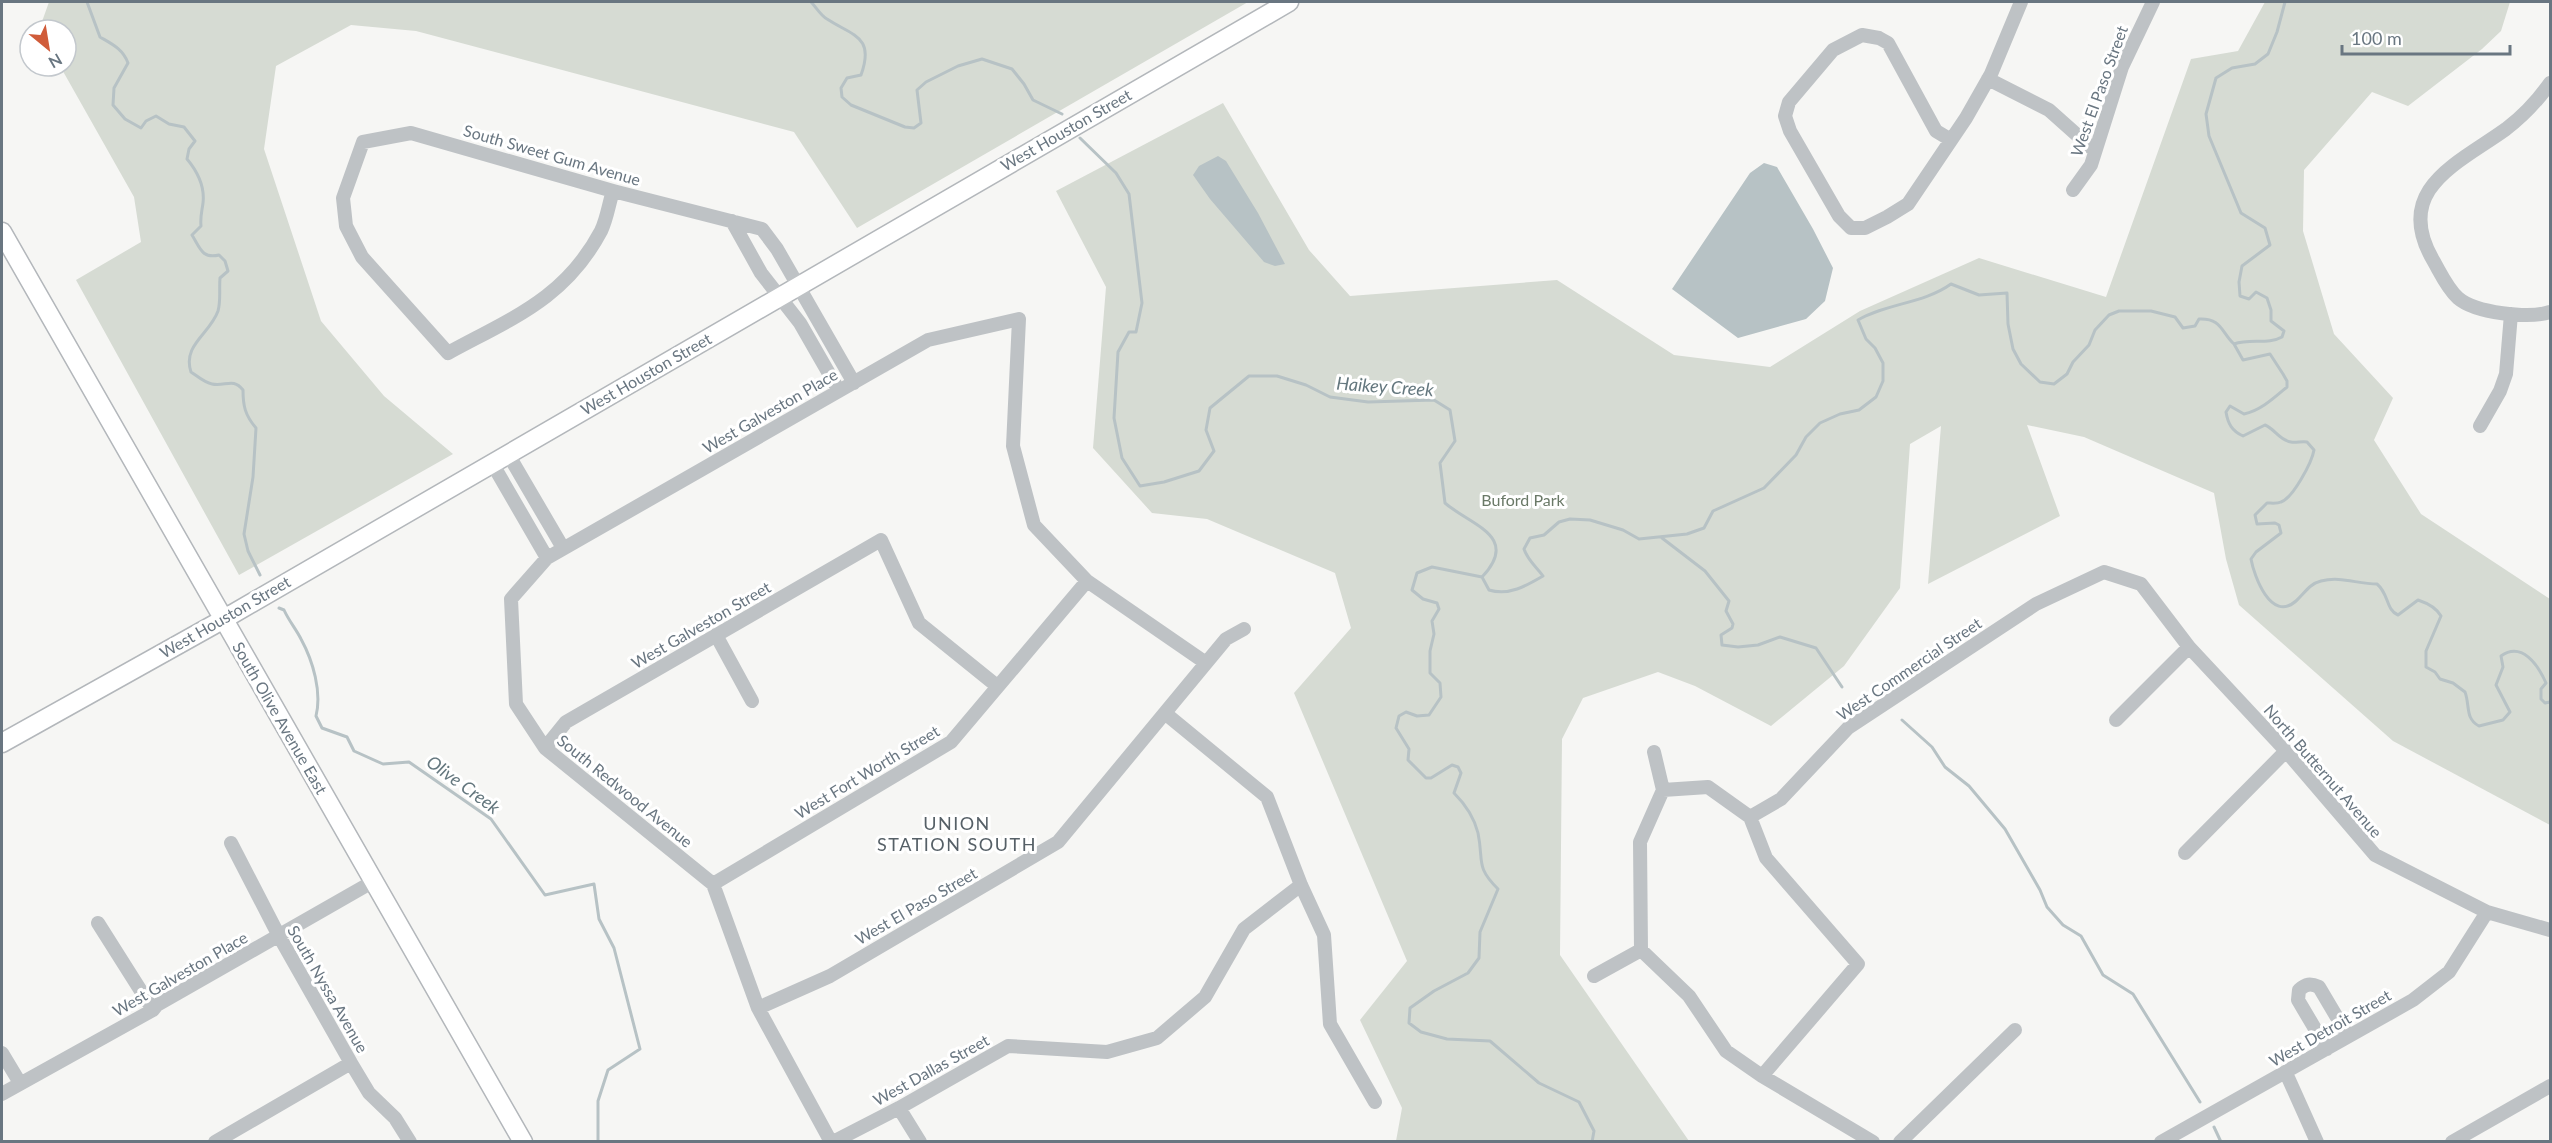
<svg xmlns="http://www.w3.org/2000/svg" width="2552" height="1143" viewBox="0 0 2552 1143" font-family="Lato,sans-serif">
<style>
.green{fill:#d6dbd3}
.water{fill:#b7c2c5}
.lines{fill:none;stroke-linecap:round;stroke-linejoin:round}
.stream{stroke:#b7c2c5;stroke-width:3}
.secondary-casing{stroke:#b3b7bb;stroke-width:21}
.street{stroke:#bec2c5;stroke-width:14}
.secondary{stroke:#fff;stroke-width:18}
.labels{text-anchor:middle;stroke-width:6;stroke-linejoin:round;paint-order:stroke}
.street-label{font-size:16px;fill:#697681;stroke:#fff}
.park-label{font-size:16px;fill:#6a7967;stroke:#fff}
.water-label{font-size:18px;font-style:italic;fill:#64777e;stroke:#fff}
.neighbourhood-label{font-size:18px;letter-spacing:1.5px;fill:#566067;stroke:#fff}
</style>
<rect width="100%" height="100%" fill="#f6f6f4"/>
<path class="green" d="M 49,2 L 1248,2 L 857,228 L 794,132 L 416,31 L 351,25 L 276,66 L 264,149 L 321,321 L 384,396 L 453,454 L 239,575 L 76,280 L 141,242 L 134,197 L 60,66 L 66,66 L 66,30 L 39,30 Z
M 2265,2 L 2510,2 L 2501,31 L 2482,49 L 2408,106 L 2372,92 L 2304,170 L 2303,231 L 2334,334 L 2393,398 L 2374,440 L 2421,514 L 2550,599 L 2550,825 L 2393,741 L 2239,605 L 2226,559 L 2214,493 L 2084,437 L 2027,425 L 2060,516 L 1928,584 L 1941,426 L 1910,444 L 1900,588 L 1844,666 L 1771,726 L 1695,686 L 1658,672 L 1583,698 L 1562,739 L 1560,955 L 1689,1141 L 1396,1141 L 1402,1108 L 1360,1020 L 1407,961 L 1294,693 L 1351,628 L 1335,573 L 1207,519 L 1152,513 L 1093,448 L 1106,287 L 1056,191 L 1223,103 L 1309,250 L 1350,296 L 1557,280 L 1674,355 L 1770,367 L 1860,311 L 1979,258 L 2106,297 L 2191,59 L 2238,51 Z"/>
<path class="water" d="M 1218,156 L 1226,161 L 1258,213 L 1285,264 L 1275,266 L 1264,262 L 1210,199 L 1193,175 L 1199,166 Z
M 1764,163 L 1777,167 L 1813,229 L 1833,268 L 1825,301 L 1806,319 L 1738,338 L 1672,289 L 1750,173 Z"/>
<g class="lines">
<path class="stream" d="M 87,2 L 100,37 C 112,44 123,49 128,63 L 114,88 L 113,105 L 125,119 L 141,128 L 146,121 L 156,116 L 169,124 L 184,127 L 195,141 L 189,149 L 187,159 C 197,171 205,186 203,203 C 202,211 200,217 201,226 L 192,235 C 200,248 202,259 219,255 L 225,261 L 228,271 L 220,278 C 219,289 221,301 218,311 C 210,334 182,345 191,372 C 197,376 205,383 212,384 C 225,387 233,377 243,390 C 243,406 245,415 256,428 L 253,477 L 244,534 L 248,551 L 260,575
M 811,2 C 816,7 821,16 827,19 C 853,36 875,36 861,75 L 847,78 L 841,88 L 842,97 L 851,105 L 905,127 L 914,128 L 921,123 L 917,90 L 926,82 L 958,66 L 982,59 L 1012,69 L 1024,84 L 1033,100 L 1062,114
M 1080,138 L 1116,173 L 1129,194 L 1142,303 L 1136,332 L 1129,332 L 1118,352 L 1114,418 L 1122,458 L 1140,486 L 1164,482 L 1199,471 L 1214,451 L 1206,430 L 1210,408 L 1249,376 L 1277,376 L 1306,385 L 1330,397 L 1368,402 L 1434,400 L 1450,410 L 1455,441 L 1440,463 L 1445,503 C 1470,525 1521,536 1482,577 L 1489,590 C 1509,596 1526,586 1543,576 C 1536,566 1528,561 1524,549 L 1530,538 L 1544,535 L 1559,522 L 1570,519 L 1590,520 L 1623,530 L 1639,539 L 1687,534 L 1704,528 L 1713,511 L 1764,488 L 1796,455 L 1806,437 L 1820,423 L 1840,414 L 1859,410 L 1876,397 L 1883,381 L 1883,363 L 1875,348 L 1866,339 L 1858,320 C 1887,303 1923,304 1951,284 L 1979,295 L 2007,293 L 2008,324 L 2013,349 L 2021,364 L 2040,382 L 2054,384 L 2067,374 L 2073,362 L 2089,345 L 2095,330 L 2109,315 L 2119,311 L 2151,311 L 2175,317 L 2183,328 L 2195,326 L 2199,319 C 2222,318 2221,332 2234,344 C 2250,338 2268,345 2282,337 L 2284,331 L 2271,321 L 2271,310 L 2267,298 L 2256,292 L 2249,299 L 2240,296 L 2239,282 L 2242,266 L 2270,245 L 2265,228 L 2241,213 L 2209,136 L 2206,114 L 2216,78 L 2232,68 L 2255,64 L 2268,54 L 2277,32 L 2285,2
M 2234,344 L 2243,360 L 2270,354 L 2283,374 L 2287,381 L 2287,387 C 2274,398 2260,411 2244,414 L 2230,406 L 2226,412 C 2228,424 2232,431 2243,436 L 2265,425 C 2275,429 2279,440 2291,442 C 2296,443 2302,441 2307,442 L 2314,450 C 2312,462 2293,498 2281,502 C 2277,504 2271,503 2267,503 L 2255,515 L 2257,524 L 2275,523 L 2279,525 L 2281,533 L 2256,552 L 2251,559 C 2254,576 2271,623 2296,601 C 2305,593 2309,584 2321,581 C 2341,576 2357,584 2377,584 C 2389,594 2386,610 2398,615 L 2418,600 C 2427,603 2436,607 2441,616 L 2426,651 L 2426,667 L 2435,672 L 2440,679 L 2453,683 L 2465,692 C 2470,705 2465,719 2479,726 L 2503,720 L 2510,712 L 2496,685 L 2503,667 L 2501,656 C 2522,641 2538,665 2546,683 L 2541,689 L 2541,699 L 2545,703 L 2550,702
M 1662,538 L 1705,571 L 1729,601 L 1726,611 L 1733,624 L 1732,628 L 1721,635 L 1722,645 L 1738,647 L 1758,645 L 1780,637 L 1816,648 L 1842,687
M 1482,577 L 1432,567 L 1417,573 L 1412,590 L 1423,599 L 1437,603 L 1439,609 L 1432,621 L 1434,634 L 1430,651 L 1430,673 L 1440,683 L 1441,697 L 1429,715 L 1417,716 L 1406,712 L 1399,716 L 1396,728 L 1409,749 L 1408,760 L 1426,778 L 1431,778 L 1452,765 L 1458,767 L 1461,773 L 1454,793 C 1465,804 1474,817 1478,833 C 1484,862 1475,866 1498,889 L 1480,932 L 1479,958 L 1468,973 L 1434,991 L 1410,1008 L 1409,1023 L 1421,1032 L 1447,1039 L 1490,1041 L 1539,1083 L 1579,1102 L 1594,1131 L 1592,1142
M 279,608 L 284,610 C 289,621 296,629 301,639 C 313,661 322,692 316,716 L 322,728 L 347,737 L 354,751 L 383,764 L 409,762 L 491,819 L 545,895 L 594,884 L 599,919 L 614,948 L 640,1049 L 608,1070 L 598,1101 L 598,1142
M 1902,720 L 1932,747 L 1945,767 L 1969,786 L 2005,829 L 2040,890 L 2047,907 L 2063,925 L 2081,936 L 2103,975 L 2133,994 L 2200,1102
M 2214,1127 L 2221,1142"/>
<defs>
<path id="secondary" d="M 2,232 L 523,1142
M 2,743 L 224,619 L 1289,2"/>
</defs>
<use href="#secondary" class="secondary-casing"/>
<path class="street" d="M 1988,79 L 2049,110 L 2095,151
M 2550,83 C 2538,100 2523,116 2506,129 C 2459,163 2392,189 2433,260 C 2440,272 2447,288 2458,298 C 2475,313 2529,319 2550,312
M 1951,140 L 1936,131 L 1888,43 L 1879,38 L 1862,35 L 1833,50 L 1789,102 L 1785,116 L 1790,131 L 1839,216 L 1851,228 L 1865,228 L 1887,217 L 1908,204 L 1966,118 L 1991,74 L 2021,2
M 2073,190 L 2091,165 L 2122,67 L 2153,2
M 613,191 C 609,203 607,219 601,231 C 565,299 512,318 448,353 L 362,257 L 346,226 L 343,198 L 363,142 L 411,133 L 613,191 L 762,229 L 777,249 L 854,383
M 732,221 L 761,273 L 800,323 L 839,391
M 2480,426 L 2500,391 L 2506,374 L 2511,314
M 508,454 L 563,548
M 492,463 L 547,558
M 716,635 L 752,701
M 1166,714 L 1267,797 L 1301,885 L 1324,935 L 1330,1024 L 1375,1102
M 2116,720 L 2189,647
M 545,748 L 566,722 L 881,540 L 919,623 L 997,686
M 1654,752 L 1663,790 L 1640,842 L 1641,950 L 1689,996 L 1726,1051 L 1762,1076 L 1873,1142
M 1663,790 L 1708,787 L 1750,817 L 1766,858 L 1858,964 L 1762,1076
M 1750,817 L 1781,799 L 1848,728 L 2036,604 L 2104,572 L 2141,584 L 2189,647 L 2286,751 L 2375,855 L 2487,912 L 2550,930
M 231,843 L 279,936 L 351,1063 L 369,1093 L 395,1118 L 410,1142
M 2185,853 L 2286,751
M 713,884 L 951,742 L 1087,581
M 98,923 L 153,1010
M 1594,976 L 1641,950
M 758,1008 L 830,976 L 1058,842 L 1226,639 L 1244,629
M 2327,1049 L 2298,1000 L 2299,990 C 2306,984 2310,983 2319,987 L 2348,1036
M 2,1053 L 20,1083
M 2286,1073 L 2317,1142
M 2,1094 L 153,1010 L 157,1005 L 374,881
M 899,1108 L 920,1142
M 215,1142 L 351,1063
M 831,1142 L 758,1008 L 713,884 L 545,748 L 516,704 L 511,599 L 547,558 L 928,340 L 1019,319 L 1013,446 L 1034,525 L 1087,581 L 1206,663
M 833,1142 L 899,1108 L 1008,1046 L 1107,1052 L 1157,1038 L 1205,997 L 1244,929 L 1301,885
M 1900,1142 L 2015,1030
M 2161,1142 L 2413,1000 L 2449,972 L 2487,912
M 2452,1142 L 2550,1086"/>
<use href="#secondary" class="secondary"/>
</g>
<g class="labels">
<g class="street-label">
<text transform="translate(2099 91) rotate(-70)" y="6">West El Paso Street</text>
<text transform="translate(1066 130) rotate(-30)" y="6">West Houston Street</text>
<text transform="translate(552 155) rotate(16)" y="6">South Sweet Gum Avenue</text>
<text transform="translate(646 374) rotate(-30)" y="6">West Houston Street</text>
<text transform="translate(770 411) rotate(-30)" y="6">West Galveston Place</text>
<text transform="translate(225 617) rotate(-30)" y="6">West Houston Street</text>
<text transform="translate(701 625) rotate(-30)" y="6">West Galveston Street</text>
<text transform="translate(1909 669) rotate(-34)" y="6">West Commercial Street</text>
<text transform="translate(280 718) rotate(60)" y="6">South Olive Avenue East</text>
<text transform="translate(2323 771) rotate(49)" y="6">North Butternut Avenue</text>
<text transform="translate(867 772) rotate(-31)" y="6">West Fort Worth Street</text>
<text transform="translate(625 791) rotate(39)" y="6">South Redwood Avenue</text>
<text transform="translate(916 906) rotate(-30)" y="6">West El Paso Street</text>
<text transform="translate(180 974) rotate(-30)" y="6">West Galveston Place</text>
<text transform="translate(328 989) rotate(60)" y="6">South Nyssa Avenue</text>
<text transform="translate(2330 1028) rotate(-30)" y="6">West Detroit Street</text>
<text transform="translate(931 1070) rotate(-29)" y="6">West Dallas Street</text>
</g>
<g class="park-label">
<text x="1523" y="506">Buford Park</text>
</g>
<g class="water-label">
<text transform="translate(1385 387) rotate(4)" y="6">Haikey Creek</text>
<text transform="translate(463 785) rotate(36)" y="6">Olive Creek</text>
</g>
<g class="neighbourhood-label">
<text x="957" y="830">UNION<tspan x="957" dy="21">STATION SOUTH</tspan></text>
</g>
</g>
<rect width="2552" height="1143" fill="none" stroke="#697681" stroke-width="6"/>
<g transform="translate(48 48) rotate(150)"><circle r="28" fill="#ffffff" stroke="#c3c8cd" stroke-width="1.5"/>
<path d="M0-4.5L10 22L0 15L-10 22Z" fill="#d05c3a"/>
<text y="-9" font-size="16" font-weight="bold" text-anchor="middle" fill="#697681">N</text>
</g>
<path d="M2342 45v9h168v-9" fill="none" stroke="#697681" stroke-width="3"/>
<text x="2351" y="45" font-size="18" fill="#697681" stroke="#ffffff" stroke-width="4.5" paint-order="stroke">100 m</text>
</svg>
